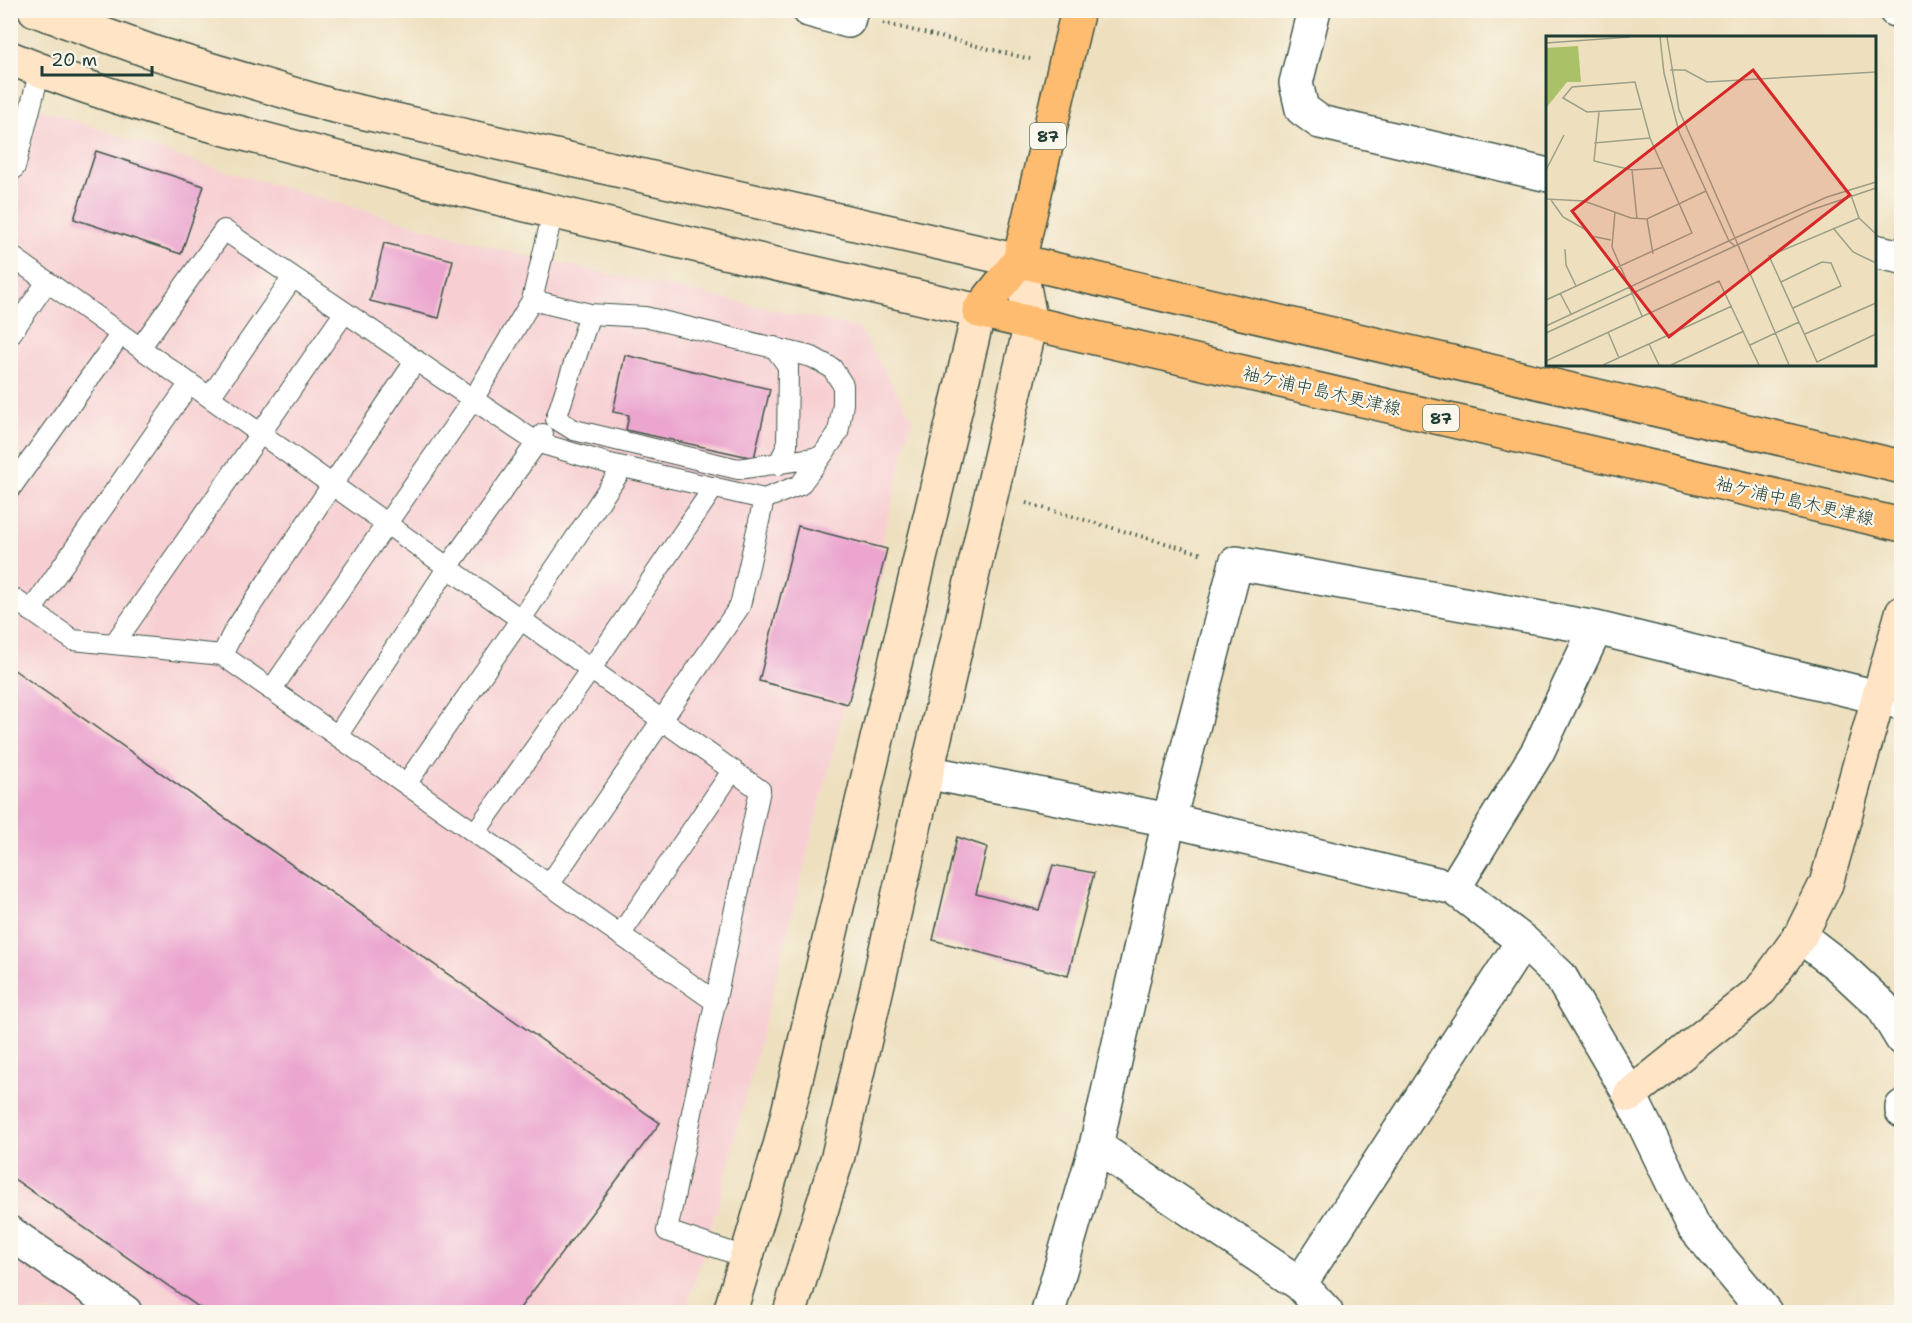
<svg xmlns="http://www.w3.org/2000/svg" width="1912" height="1323" viewBox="0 0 1912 1323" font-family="'Shantell Sans','Klee One',sans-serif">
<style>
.built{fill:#f7cfd3}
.building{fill:#eba5cf}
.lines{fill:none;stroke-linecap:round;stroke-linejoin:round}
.lane-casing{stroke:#3e5549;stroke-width:22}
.street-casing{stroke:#3e5549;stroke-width:36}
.secondary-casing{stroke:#3e5549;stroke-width:36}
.primary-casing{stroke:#3e5549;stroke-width:36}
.path{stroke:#3e5549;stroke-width:4;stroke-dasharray:1.5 4.5;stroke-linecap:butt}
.lane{stroke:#fff;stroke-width:20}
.street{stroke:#fff;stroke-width:33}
.secondary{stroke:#ffe4c6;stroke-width:33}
.primary{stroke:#febc70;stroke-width:33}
.labels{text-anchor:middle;stroke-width:4.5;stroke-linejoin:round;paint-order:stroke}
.shield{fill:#fbf7ec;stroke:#61756b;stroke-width:1.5}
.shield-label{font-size:16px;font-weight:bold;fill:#1f3d34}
.street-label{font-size:18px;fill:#1f3d34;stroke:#fbf7ec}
.inset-road{fill:none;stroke:#9b9f87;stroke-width:1.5}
.view{fill:#d62828;fill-opacity:0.15;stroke:#d62828;stroke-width:3}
.inset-edge{fill:none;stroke:#1f3d34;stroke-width:3}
</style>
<rect width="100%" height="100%" fill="#fbf7ec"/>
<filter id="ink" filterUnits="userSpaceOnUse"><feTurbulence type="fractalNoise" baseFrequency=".0167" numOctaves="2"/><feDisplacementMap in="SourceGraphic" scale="12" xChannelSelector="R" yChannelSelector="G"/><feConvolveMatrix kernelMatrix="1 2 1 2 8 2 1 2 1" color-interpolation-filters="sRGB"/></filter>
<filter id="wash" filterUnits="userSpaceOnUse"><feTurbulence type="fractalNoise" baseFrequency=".008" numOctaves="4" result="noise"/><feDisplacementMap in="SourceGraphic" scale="24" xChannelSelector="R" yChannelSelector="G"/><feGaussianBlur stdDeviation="1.35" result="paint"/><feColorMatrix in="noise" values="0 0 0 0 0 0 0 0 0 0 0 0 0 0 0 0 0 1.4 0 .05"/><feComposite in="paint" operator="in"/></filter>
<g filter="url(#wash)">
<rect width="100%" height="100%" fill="#eee0bf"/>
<path class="built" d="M 11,99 L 195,162 L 514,253 L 859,328 L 912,418 L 830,764 L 718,1206 L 685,1312 L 11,1312 Z"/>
<g id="blocks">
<path class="building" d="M 96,151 L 204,186 L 181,254 L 74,219 Z
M 384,243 L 453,260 L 439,318 L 370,301 Z
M 625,355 L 770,389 L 754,458 L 626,430 L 629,415 L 613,412 Z
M 798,526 L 887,549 L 848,704 L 759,681 Z
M 10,667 L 660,1123 L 517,1312 L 206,1312 L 10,1176 Z
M 957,837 L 987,847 L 976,894 L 1039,910 L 1053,865 L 1094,873 L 1068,976 L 933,940 Z"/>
</g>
</g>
<g filter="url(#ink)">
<use href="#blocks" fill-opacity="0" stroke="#3e5549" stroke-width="1.5"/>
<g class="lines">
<defs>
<path id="lane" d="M 10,173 L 15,167 L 40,70
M 10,255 L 760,790 L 667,1231 L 748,1258
M 532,300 L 590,314 L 645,317 L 812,357 L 832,368 L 843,385 L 843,404 L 838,433 L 821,457 L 738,469 L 574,430 L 556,419 L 590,314
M 10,335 L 47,282
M 774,347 L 788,366 L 787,446 L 778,465
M 140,348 L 224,230 L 536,442 L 610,464 L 764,499 L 740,606 L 549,885
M 210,397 L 293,277
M 10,489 L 121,334
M 764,499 L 800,485 L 821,457
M 10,596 L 73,640 L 222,655 L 716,1002
M 31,611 L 190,383
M 114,644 L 345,312
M 222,655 L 234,631 L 416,360
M 271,690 L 474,398 L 532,300 L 553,212
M 337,736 L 448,567 L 543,434
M 406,784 L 521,619 L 623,467
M 475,833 L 591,669 L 714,487
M 620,935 L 733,770"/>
<path id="street" d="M 809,10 L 848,21 L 851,10
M 1314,10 L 1296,83 L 1302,109 L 1320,122 L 1548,175
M 1895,10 L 1902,12
M 1874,251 L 1902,257
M 926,772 L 1169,820 L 1454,888 L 1523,941 L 1560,976 L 1630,1095 L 1694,1227 L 1765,1312
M 1454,888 L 1538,751 L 1596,628
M 1800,936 L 1839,966 L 1882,1006 L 1902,1039
M 1902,1107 L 1902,1111
M 1096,1146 L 1300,1284 L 1326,1312
M 10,1233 L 125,1312
M 1300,1284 L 1523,941
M 1048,1312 L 1096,1146 L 1169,820 L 1236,563 L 1596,628 L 1902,703"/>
<path id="secondary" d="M 35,10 L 155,53 L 330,105 L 1019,261 L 1031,323 L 838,1156 L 790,1312
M 10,58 C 134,109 267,140 396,173 C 590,222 785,266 979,311 L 781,1142 L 730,1312
M 1630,1095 L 1761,990 L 1800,936 L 1826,884 L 1902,613"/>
<path id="primary" d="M 1078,10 L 1019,261 L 979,311 L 1902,525
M 1019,261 L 1902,467"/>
</defs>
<use href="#lane" class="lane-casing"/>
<use href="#street" class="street-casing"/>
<use href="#secondary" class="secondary-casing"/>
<use href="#primary" class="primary-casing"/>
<path class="path" d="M 883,23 L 1030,59
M 1026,503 L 1203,554"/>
<use href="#lane" class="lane"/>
<use href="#street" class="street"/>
<use href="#secondary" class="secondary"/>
<use href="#primary" class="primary"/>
</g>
</g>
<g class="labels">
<g class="shield">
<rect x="1030" y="123" width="36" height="26" rx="4.5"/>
<rect x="1423" y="405" width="36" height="26" rx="4.5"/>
</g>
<g class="shield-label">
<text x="1048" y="142">87</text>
<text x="1441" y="424">87</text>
</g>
<g class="street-label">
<text transform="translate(1322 391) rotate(13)" y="6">袖ケ浦中島木更津線</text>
<text transform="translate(1795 501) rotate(13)" y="6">袖ケ浦中島木更津線</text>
</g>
</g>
<g transform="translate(1546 36)">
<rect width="330" height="330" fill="#eee0bf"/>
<path d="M 32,10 L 35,46 L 21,46 L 0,72 L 0,12 Z" fill="#aac167"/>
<path class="inset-road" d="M 114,1 L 118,37 L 133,96 L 183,205 L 189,210 L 265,174 L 330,152M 121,1 L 133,74 L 189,202 L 281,161 L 330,146M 0,7 L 84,1M 124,34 L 139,34 L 161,46 L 330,36M 53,76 L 48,125 L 86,134 L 116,132M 48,107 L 104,102M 0,134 L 18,99M 86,134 L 91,183M 305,159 L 313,182 L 330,198M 0,163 L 38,165 L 85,182 L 101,183 L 160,155M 5,164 L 17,181 L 42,195 L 45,200 L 65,204M 69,176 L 66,211 L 96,280M 313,182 L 223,220 L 271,326 L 330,298M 101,183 L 107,218M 287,192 L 307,216 L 330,227M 19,213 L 20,229 L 30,250M 235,246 L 276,226 L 285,227 L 295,250 L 247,272M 14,257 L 25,278M 0,264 L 146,197 L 104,102 L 89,46 L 26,51 L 17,62 L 41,76 L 95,73M 0,290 L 189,202 L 243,329M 62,296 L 73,322M 0,297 L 189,210M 259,298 L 330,267M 103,308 L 113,329M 204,309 L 253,286M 0,325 L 173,245 L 213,329M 57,329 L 186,270M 125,329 L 198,295"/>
<path class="view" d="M 207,34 L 304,159 L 123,301 L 26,175 Z"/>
<rect width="330" height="330" class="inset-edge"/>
</g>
<rect width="1912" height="1323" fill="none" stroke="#fbf7ec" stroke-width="36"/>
<path d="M42 66v9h110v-9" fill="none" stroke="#1f3d34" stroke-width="3"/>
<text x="51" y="66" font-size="18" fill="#1f3d34" stroke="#fbf7ec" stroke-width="4.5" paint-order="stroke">20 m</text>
</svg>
